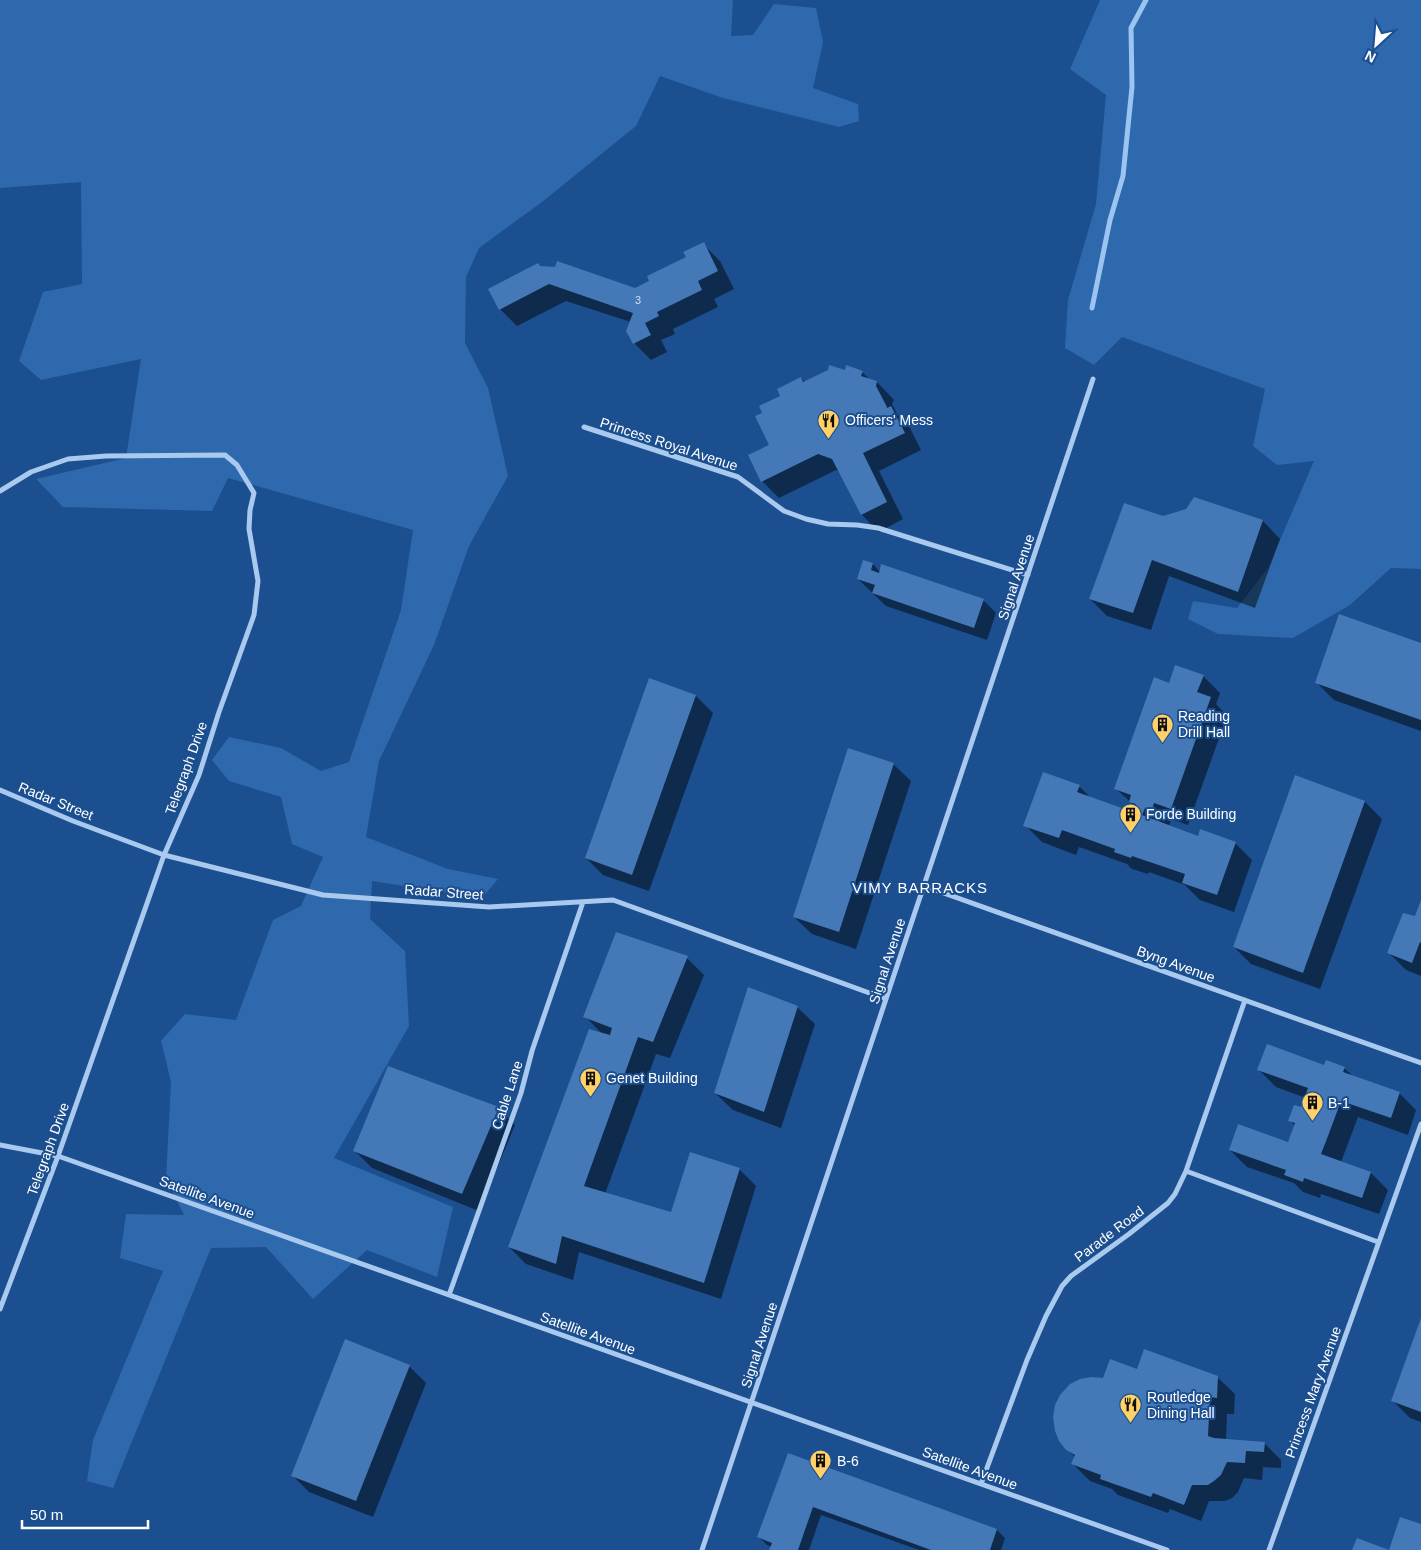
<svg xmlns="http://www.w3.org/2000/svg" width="1421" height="1550" viewBox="0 0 1421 1550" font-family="Helvetica,sans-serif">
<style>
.green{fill:#2e69ad}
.shadow{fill:#0007}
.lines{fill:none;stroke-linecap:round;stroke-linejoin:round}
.stream{stroke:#9cc4f0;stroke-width:5}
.building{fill:#4478b7}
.street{stroke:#a9c9ee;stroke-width:5}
.labels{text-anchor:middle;stroke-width:4;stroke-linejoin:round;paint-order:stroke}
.number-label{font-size:11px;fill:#d0dded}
.poi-label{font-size:14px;fill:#fff;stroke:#1b4f8f;text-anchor:start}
.street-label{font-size:14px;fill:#fff;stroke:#1b4f8f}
.neighbourhood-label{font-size:15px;letter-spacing:1px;fill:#fff;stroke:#1b4f8f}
</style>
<rect width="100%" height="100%" fill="#1b4f8f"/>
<path class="green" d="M 0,0 L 733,0 L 731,36 L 753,35 L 774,4 L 816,8 L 823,42 L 813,88 L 858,104 L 859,121 L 839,127 L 723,98 L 660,76 L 636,126 L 542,202 L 479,248 L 466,277 L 465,343 L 488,388 L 508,476 L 469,546 L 434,645 L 379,761 L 366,837 L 448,869 L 498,879 L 482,898 L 372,881 L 370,919 L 405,951 L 409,1026 L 334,1158 L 453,1207 L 437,1277 L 367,1250 L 313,1299 L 266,1247 L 211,1248 L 113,1488 L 87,1481 L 93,1440 L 163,1271 L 120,1258 L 126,1214 L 184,1215 L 166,1179 L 171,1082 L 161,1041 L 185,1014 L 236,1020 L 273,920 L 301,906 L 323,857 L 292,844 L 281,797 L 229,781 L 212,760 L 229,737 L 281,748 L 321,771 L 349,762 L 401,610 L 413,530 L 228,478 L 212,511 L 63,507 L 36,479 L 126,458 L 141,359 L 41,380 L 19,361 L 43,292 L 82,284 L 81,182 L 0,188 Z
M 1100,0 L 1421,0 L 1421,569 L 1391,568 L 1350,605 L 1293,638 L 1218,634 L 1188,619 L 1193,601 L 1237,608 L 1268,568 L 1314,461 L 1277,465 L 1253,446 L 1265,389 L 1122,337 L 1094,365 L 1065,348 L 1068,300 L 1096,204 L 1106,95 L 1070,69 Z"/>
<path class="shadow" d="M 703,244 L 720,261 L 734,289 L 714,299 L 718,307 L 673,329 L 675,334 L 661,340 L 667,352 L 651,360 L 634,343 L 631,322 L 566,301 L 517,326 L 500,309 L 541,268 L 635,289 L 651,282 L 687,258 Z
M 846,372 L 862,372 L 871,381 L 877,382 L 894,400 L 892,404 L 897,414 L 908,424 L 921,450 L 879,471 L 903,519 L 879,532 L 862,515 L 840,472 L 836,470 L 779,498 L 762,481 L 770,445 L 763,413 L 801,378 L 805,382 Z
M 1194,498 L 1263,521 L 1280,539 L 1255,608 L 1169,576 L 1151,630 L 1107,616 L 1090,599 L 1163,517 L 1186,511 Z
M 873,564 L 880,572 L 983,600 L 996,613 L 987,640 L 886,606 L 858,579 Z
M 1421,644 L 1421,731 L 1334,700 L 1317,683 Z
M 1203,676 L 1220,693 L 1216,704 L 1227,716 L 1188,825 L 1171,819 L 1169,826 L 1198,837 L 1235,843 L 1252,860 L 1234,912 L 1200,900 L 1185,885 L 1149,872 L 1148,874 L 1132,869 L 1127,864 L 1079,847 L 1076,855 L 1042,842 L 1025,825 L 1079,786 L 1092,799 L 1134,814 L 1135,806 L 1115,788 L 1169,684 Z
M 696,696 L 713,713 L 649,891 L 603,875 L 586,858 Z
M 893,764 L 911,781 L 856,949 L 812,934 L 794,917 Z
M 1296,777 L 1365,802 L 1382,819 L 1320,989 L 1251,964 L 1234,947 Z
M 1421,903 L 1421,976 L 1406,970 L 1389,953 L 1416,918 Z
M 687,958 L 704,975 L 670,1058 L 656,1054 L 605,1194 L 672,1214 L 739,1169 L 756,1186 L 721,1299 L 579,1252 L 573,1280 L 526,1264 L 509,1247 L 603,1035 L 585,1016 Z
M 797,1007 L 815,1024 L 781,1128 L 733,1110 L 715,1093 Z
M 1325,1066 L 1344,1068 L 1353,1076 L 1399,1093 L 1416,1110 L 1408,1135 L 1358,1117 L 1344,1154 L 1341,1162 L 1371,1173 L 1388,1190 L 1379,1214 L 1321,1194 L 1320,1198 L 1303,1192 L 1294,1183 L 1247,1167 L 1230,1150 L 1289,1144 L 1295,1126 L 1290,1120 L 1302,1109 L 1306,1098 L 1276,1087 L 1259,1070 Z
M 498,1108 L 515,1125 L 479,1211 L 372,1168 L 355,1151 Z
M 1421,1321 L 1421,1422 L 1410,1418 L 1393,1401 Z
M 409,1366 L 426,1383 L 373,1517 L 309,1492 L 292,1475 Z
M 1138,1370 L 1217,1377 L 1235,1394 L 1234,1414 L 1227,1414 L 1226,1441 L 1264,1443 L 1281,1460 L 1281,1468 L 1263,1467 L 1262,1480 L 1244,1478 L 1238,1492 L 1232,1498 L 1225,1501 L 1209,1501 L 1201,1521 L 1170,1509 L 1168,1513 L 1118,1495 L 1112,1489 L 1090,1481 L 1073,1464 L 1075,1457 L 1067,1449 L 1104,1379 Z
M 789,1454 L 997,1530 L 1005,1538 L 1001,1550 L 919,1550 L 821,1515 L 809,1550 L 771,1550 L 772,1547 L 767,1545 L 759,1537 Z"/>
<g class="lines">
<path class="stream" d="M 1092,308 L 1110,220 L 1123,176 L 1132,87 L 1131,28 L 1146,0"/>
</g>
<path class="building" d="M 704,242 L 718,271 L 698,281 L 702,290 L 657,312 L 659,316 L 645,323 L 651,335 L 633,344 L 626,331 L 633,313 L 549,284 L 499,310 L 488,289 L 538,263 L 540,266 L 555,267 L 557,261 L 635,288 L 649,281 L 647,276 L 686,257 L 683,252 Z
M 829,365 L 845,370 L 846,365 L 863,371 L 861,376 L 877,381 L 876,386 L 886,405 L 887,408 L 891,406 L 905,433 L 863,453 L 887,502 L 861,515 L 832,459 L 818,454 L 761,482 L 748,455 L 769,445 L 755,416 L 762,413 L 759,406 L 780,396 L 777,389 L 801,377 L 803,382 L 828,370 Z
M 1194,497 L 1263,520 L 1238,592 L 1152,560 L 1133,613 L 1089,599 L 1124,503 L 1163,516 L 1186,509 Z
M 863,560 L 873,563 L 871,570 L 879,573 L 881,564 L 984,599 L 974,628 L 872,593 L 875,585 L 857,579 Z
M 1339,614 L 1421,643 L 1421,720 L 1315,683 Z
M 1175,665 L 1204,675 L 1197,692 L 1211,697 L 1171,809 L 1154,803 L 1152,810 L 1145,808 L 1142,815 L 1198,836 L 1200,829 L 1236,842 L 1217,895 L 1182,883 L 1185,874 L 1132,856 L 1131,858 L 1114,852 L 1115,849 L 1062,830 L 1059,838 L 1023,826 L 1043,772 L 1080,785 L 1077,792 L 1133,812 L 1136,804 L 1129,802 L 1131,795 L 1114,789 L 1154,677 L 1169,683 Z
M 649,678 L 696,695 L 632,875 L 585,858 Z
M 848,748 L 894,763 L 839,932 L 793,917 Z
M 1295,775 L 1365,801 L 1303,973 L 1233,947 Z
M 1421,900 L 1421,943 L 1420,942 L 1412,963 L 1387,953 L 1403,913 L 1415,916 Z
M 616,932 L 688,956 L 653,1042 L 638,1037 L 584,1186 L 671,1212 L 690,1152 L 740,1168 L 704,1283 L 562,1236 L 556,1264 L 508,1247 L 589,1029 L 610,1035 L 612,1028 L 583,1017 Z
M 748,987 L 798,1006 L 764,1112 L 714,1093 Z
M 1267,1044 L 1324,1065 L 1326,1060 L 1345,1067 L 1343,1072 L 1400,1092 L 1391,1118 L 1341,1101 L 1328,1136 L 1321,1154 L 1371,1172 L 1362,1198 L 1304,1178 L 1303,1182 L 1284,1175 L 1286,1170 L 1229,1150 L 1238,1124 L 1288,1142 L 1295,1123 L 1288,1121 L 1294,1105 L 1301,1107 L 1308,1088 L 1257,1070 Z
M 388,1066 L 499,1107 L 462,1194 L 353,1151 Z
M 1421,1318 L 1421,1412 L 1391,1401 Z
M 345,1339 L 410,1365 L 356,1501 L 291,1476 Z
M 1144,1349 L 1218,1376 L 1217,1398 L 1210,1397 L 1208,1436 L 1214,1438 L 1265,1442 L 1264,1452 L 1246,1451 L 1245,1463 L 1227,1462 L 1221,1475 L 1214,1481 L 1208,1485 L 1192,1485 L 1184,1505 L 1153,1493 L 1151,1497 L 1100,1479 L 1101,1475 L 1071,1464 L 1075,1455 L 1066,1450 L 1059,1441 L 1055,1431 L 1053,1417 L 1055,1405 L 1060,1395 L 1070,1384 L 1080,1379 L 1091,1377 L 1103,1378 L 1110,1359 L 1137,1369 Z
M 788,1453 L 997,1529 L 990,1550 L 931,1550 L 813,1507 L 798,1550 L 769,1550 L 772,1543 L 757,1537 Z
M 1400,1517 L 1421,1524 L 1421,1550 L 1352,1550 L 1357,1538 L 1389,1550 Z"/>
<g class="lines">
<path class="street" d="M 584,427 L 738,477 L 784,511 L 806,519 L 828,524 L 857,525 L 878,528 L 1028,575
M 0,491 L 31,472 L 68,459 L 106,456 L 225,455 L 237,465 L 254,493 L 250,510 L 249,529 L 258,581 L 254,615 L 219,712 L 199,775 L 164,855 L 58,1156 L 0,1309
M 0,790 L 73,821 L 164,855 L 323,895 L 489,907 L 613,900 L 886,999
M 924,886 L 1421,1063
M 0,1145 L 58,1156 L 1167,1550
M 1186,1171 L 1378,1242
M 449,1295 L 521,1093 L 532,1051 L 583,902
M 981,1484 L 1027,1360 L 1046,1316 L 1062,1286 L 1071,1276 L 1129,1234 L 1168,1203 L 1175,1194 L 1186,1171 L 1245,1000
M 702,1550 L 1093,379
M 1269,1550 L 1421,1124"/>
</g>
<defs>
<symbol id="restaurant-pin" viewBox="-11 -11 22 30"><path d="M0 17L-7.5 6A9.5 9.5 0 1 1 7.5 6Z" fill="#ffd166" stroke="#1b4f8f"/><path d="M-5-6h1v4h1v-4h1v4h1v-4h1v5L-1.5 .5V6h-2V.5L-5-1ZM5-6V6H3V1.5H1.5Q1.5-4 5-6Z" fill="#111"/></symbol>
<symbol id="building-pin" viewBox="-11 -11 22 30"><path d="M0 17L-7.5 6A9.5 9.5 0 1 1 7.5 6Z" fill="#ffd166" stroke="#1b4f8f"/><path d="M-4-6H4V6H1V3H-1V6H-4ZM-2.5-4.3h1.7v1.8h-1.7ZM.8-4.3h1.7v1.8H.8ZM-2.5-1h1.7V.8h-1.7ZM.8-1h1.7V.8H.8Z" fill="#111"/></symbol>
</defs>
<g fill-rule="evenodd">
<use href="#restaurant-pin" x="816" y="408" width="25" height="34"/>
<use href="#building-pin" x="1150" y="712" width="25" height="34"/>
<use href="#building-pin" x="1118" y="802" width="25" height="34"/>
<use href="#building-pin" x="578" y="1066" width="25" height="34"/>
<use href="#building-pin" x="1300" y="1090" width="25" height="34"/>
<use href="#restaurant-pin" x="1118" y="1392" width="25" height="34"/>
<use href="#building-pin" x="808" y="1448" width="25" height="34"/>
</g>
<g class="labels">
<g class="number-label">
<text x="638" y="304">3</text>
</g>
<g class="poi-label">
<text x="845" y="425">Officers' Mess</text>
<text x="1178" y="721">Reading<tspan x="1178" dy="16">Drill Hall</tspan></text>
<text x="1146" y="819">Forde Building</text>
<text x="606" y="1083">Genet Building</text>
<text x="1328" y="1108">B-1</text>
<text x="1147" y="1402">Routledge<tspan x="1147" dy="16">Dining Hall</tspan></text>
<text x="837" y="1466">B-6</text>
</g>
<g class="street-label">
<text transform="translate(669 444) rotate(18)" y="5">Princess Royal Avenue</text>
<text transform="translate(1016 577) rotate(-72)" y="5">Signal Avenue</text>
<text transform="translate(186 768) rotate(-70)" y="5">Telegraph Drive</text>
<text transform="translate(56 801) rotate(22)" y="5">Radar Street</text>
<text transform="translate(444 892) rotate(4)" y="5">Radar Street</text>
<text transform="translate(887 961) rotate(-72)" y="5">Signal Avenue</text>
<text transform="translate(1176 964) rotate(20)" y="5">Byng Avenue</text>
<text transform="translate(507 1095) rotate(-72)" y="5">Cable Lane</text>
<text transform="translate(48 1149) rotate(-70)" y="5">Telegraph Drive</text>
<text transform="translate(207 1197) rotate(20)" y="5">Satellite Avenue</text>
<text transform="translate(1109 1234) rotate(-37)" y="5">Parade Road</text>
<text transform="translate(588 1333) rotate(20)" y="5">Satellite Avenue</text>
<text transform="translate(759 1345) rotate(-72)" y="5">Signal Avenue</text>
<text transform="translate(1313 1392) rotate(-70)" y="5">Princess Mary Avenue</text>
<text transform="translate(970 1468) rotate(20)" y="5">Satellite Avenue</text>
</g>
<g class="neighbourhood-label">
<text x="920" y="893">VIMY BARRACKS</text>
</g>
</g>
<g transform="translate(1376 45) rotate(206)" stroke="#1b4f8f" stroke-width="4" paint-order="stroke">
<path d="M0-4L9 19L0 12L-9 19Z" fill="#ffffff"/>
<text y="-8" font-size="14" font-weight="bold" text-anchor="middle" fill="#ffffff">N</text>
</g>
<path d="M22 1520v8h126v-8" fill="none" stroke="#ffffff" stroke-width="2.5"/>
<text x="30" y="1520" font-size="15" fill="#ffffff" stroke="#1b4f8f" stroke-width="4" paint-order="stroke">50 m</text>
</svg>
